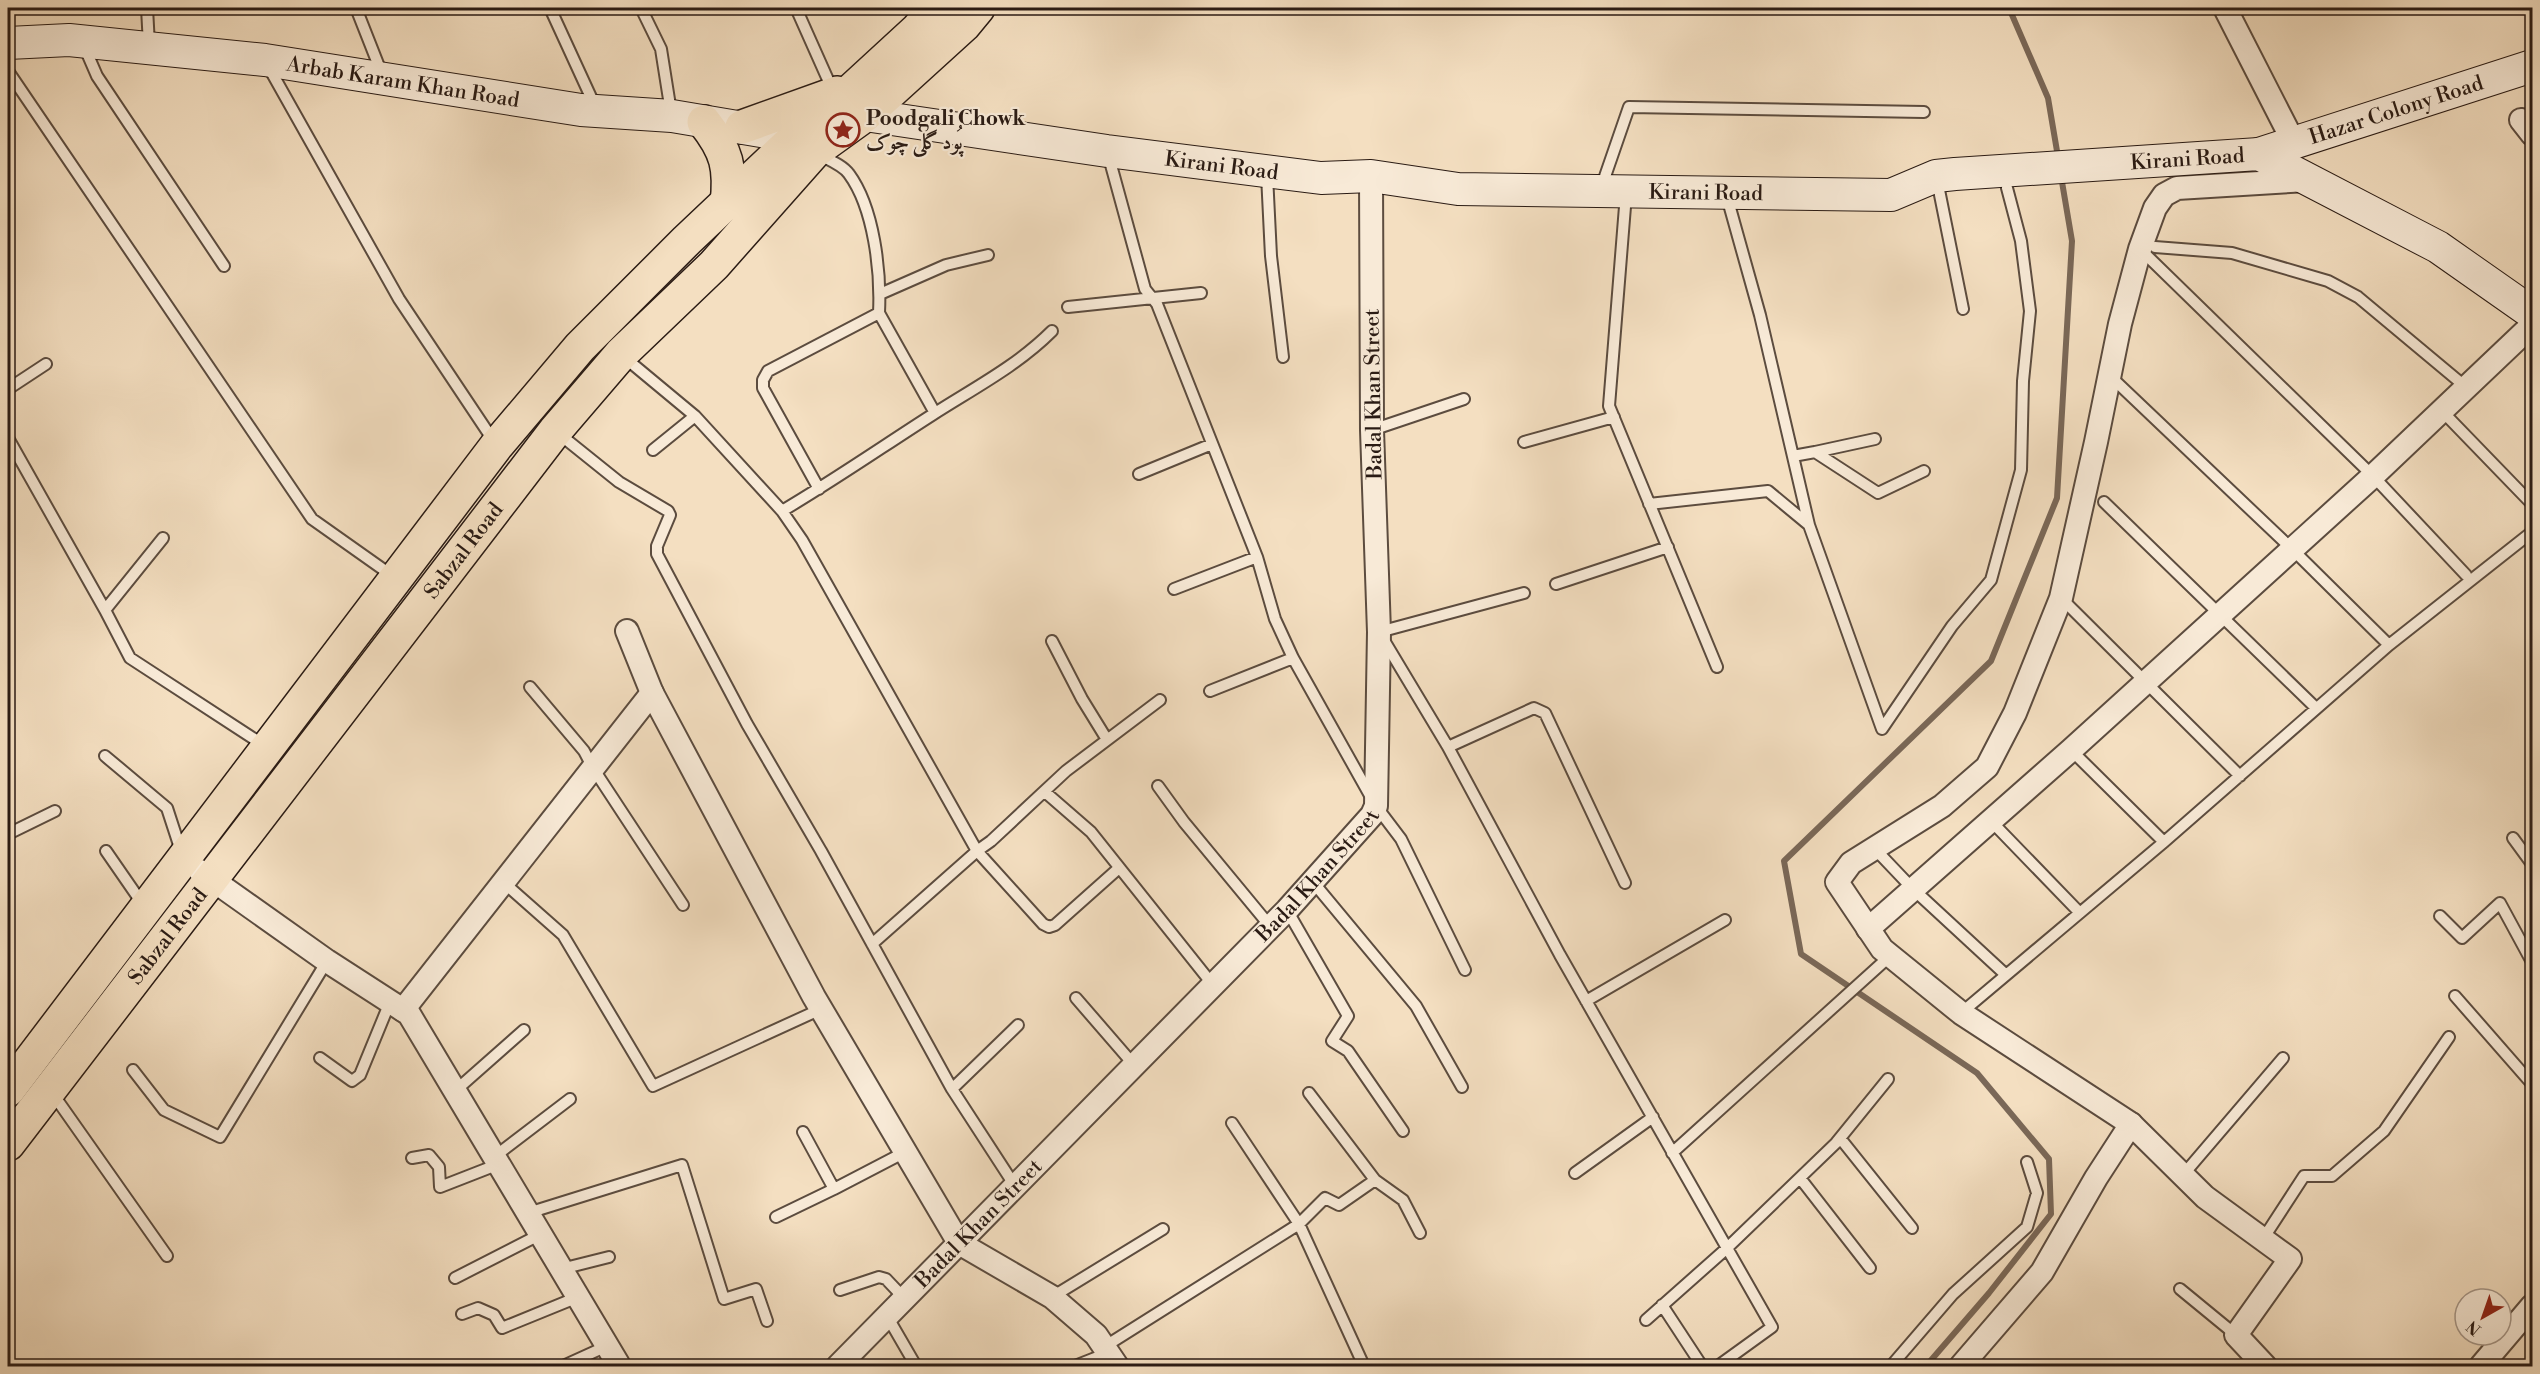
<svg xmlns="http://www.w3.org/2000/svg" width="2540" height="1374" viewBox="0 0 2540 1374" font-family="'Libre Bodoni',Amiri,serif">
<style>
.lines{fill:none;stroke-linecap:round;stroke-linejoin:round}
.stream{stroke:#7a6858;stroke-width:6}
.lane-casing{stroke:#5c4c3f;stroke-width:14}
.street-casing{stroke:#5c4c3f;stroke-width:26}
.secondary-casing{stroke:#2a1b14;stroke-width:34}
.primary-casing{stroke:#2a1b14;stroke-width:36}
.lane{stroke:#f8ead7;stroke-width:10}
.street{stroke:#f8ead7;stroke-width:22}
.secondary{stroke:#f8ead7;stroke-width:32}
.primary{stroke:#f4dfc1;stroke-width:33}
.labels{text-anchor:middle;stroke-width:4.5;stroke-linejoin:round;paint-order:stroke}
.street-label{font-size:21px;fill:#2a1b14;stroke:#f8ead7}
.poi-label{font-size:21px;font-weight:bold;fill:#2a1b14;stroke:#f8ead7;text-anchor:start}
</style>
<rect width="100%" height="100%" fill="#f4dfc1"/>
<filter id="stains"><feTurbulence type="fractalNoise" baseFrequency=".00333" numOctaves="4"/><feColorMatrix values="0 0 0 0 .2 0 0 0 0 .09 0 0 0 0 .02 0 0 0 .5 -.17"/></filter>
<radialGradient id="worn" r=".72"><stop offset=".6" stop-color="#630" stop-opacity="0"/><stop offset="1" stop-color="#630" stop-opacity=".3"/></radialGradient>
<g class="lines">
<path class="stream" d="M 2009,8 L 2048,98 L 2058,157
M 1926,1366 L 1989,1293 L 2051,1214 L 2049,1159 L 1977,1073 L 1801,954 L 1784,861 L 1991,661 L 2057,498 L 2072,241 L 2061,176"/>
<defs>
<path id="lane" d="M 147,8 L 149,45
M 356,8 L 382,74
M 550,8 L 595,106
M 641,8 L 661,49 L 671,112
M 796,8 L 833,91
M 84,46 L 97,76 L 224,266
M 268,66 L 399,299 L 495,443
M 8,71 L 312,519 L 394,577
M 818,154 C 827,159 843,165 849,174 C 874,208 881,271 879,313 L 935,413
M 1108,154 L 1145,289 L 1157,304 L 1257,557 L 1275,619 L 1293,658 L 1376,806 L 1401,839 L 1465,970
M 1267,175 L 1271,256 L 1283,357
M 1937,180 L 1963,309
M 1601,188 L 1629,107 L 1924,112
M 1626,194 L 1609,406 L 1717,667
M 1727,197 L 1760,315 L 1809,525 L 1882,729 L 1952,626 L 1991,580 L 2021,470 L 2023,381 L 2030,311 L 2021,241 L 2007,188
M 2155,247 L 2232,253 L 2328,281 L 2358,297 L 2467,388
M 2140,249 L 2373,476 L 2466,575
M 880,294 L 946,265 L 988,255
M 1068,307 L 1201,293
M 624,357 L 695,416 L 782,511 L 802,540 L 977,851 L 1043,924 L 1049,927 L 1055,925 L 1119,868
M 2109,375 L 2292,549 L 2389,645
M 8,389 L 46,364
M 2442,411 L 2532,504
M 1372,430 L 1464,399
M 558,433 L 619,482 L 668,511 L 670,515 L 657,546 L 657,554 L 747,724 L 821,851 L 952,1089 L 1015,1186
M 8,438 L 105,610 L 163,538
M 1524,442 L 1614,417
M 653,450 L 695,416
M 1815,452 L 1875,439
M 1793,456 L 1815,452 L 1878,493 L 1924,471
M 1139,474 L 1212,444
M 819,489 L 763,388 L 763,380 L 768,371 L 879,313
M 2104,502 L 2316,708
M 1649,504 L 1768,491 L 1809,525
M 782,511 C 833,481 882,447 932,415 C 974,388 1017,366 1052,331
M 1556,584 L 1668,547
M 1174,589 L 1257,557
M 1524,593 L 1379,632 L 1448,747 L 1560,955 L 1772,1327 L 1718,1366
M 2061,598 L 2240,776
M 105,610 L 130,658 L 265,746
M 1052,641 L 1082,699 L 1106,738
M 530,687 L 584,751 L 593,768 L 683,905
M 1210,691 L 1293,658
M 1448,747 L 1534,708 L 1545,713 L 1625,883
M 2071,750 L 2164,842
M 105,756 L 167,808 L 181,851
M 1158,786 L 1184,822 L 1270,926
M 1045,792 L 1091,832 L 1213,985
M 1991,821 L 2079,912
M 8,834 L 55,811
M 2513,838 L 2532,864
M 1874,848 L 1913,889 L 2005,974
M 106,851 L 144,906
M 503,882 L 563,935 L 653,1086 L 821,1009
M 1313,882 L 1416,1006 L 1462,1087
M 1287,910 L 1348,1016 L 1332,1041 L 1348,1051 L 1403,1131
M 2440,916 L 2462,938 L 2500,903 L 2532,962
M 872,944 L 977,851 L 991,841 L 1066,771 L 1160,700
M 2455,996 L 2532,1084
M 1076,998 L 1134,1065
M 1586,1001 L 1725,920
M 1961,1013 L 2164,842 L 2389,645 L 2532,532
M 320,1058 L 352,1081 L 360,1075 L 390,1002
M 133,1070 L 164,1110 L 220,1137 L 327,961
M 952,1089 L 1018,1025
M 455,1091 L 524,1030
M 1309,1093 L 1375,1180 L 1403,1200 L 1420,1233
M 53,1094 L 167,1256
M 1232,1123 L 1299,1224 L 1364,1366
M 803,1132 L 834,1189 L 907,1151
M 1840,1138 L 1912,1228
M 1672,1153 L 1890,956
M 494,1157 L 570,1099
M 412,1158 L 429,1155 L 439,1167 L 440,1187 L 499,1164
M 1575,1173 L 1653,1117
M 2183,1175 L 2283,1058
M 1800,1178 L 1870,1268
M 528,1213 L 682,1165 L 724,1299 L 756,1289 L 767,1321
M 776,1217 L 834,1189
M 2263,1239 L 2304,1176 L 2332,1176 L 2384,1131 L 2449,1037
M 561,1269 L 609,1257
M 455,1278 L 541,1234
M 2180,1289 L 2236,1335
M 840,1290 L 879,1277 L 886,1279 L 904,1298
M 1052,1297 L 1163,1229
M 1662,1305 L 1702,1366
M 462,1314 L 478,1308 L 494,1315 L 502,1328 L 578,1297
M 887,1316 L 916,1366
M 1646,1320 L 1726,1249 L 1836,1143 L 1888,1079
M 1104,1347 L 1299,1224 L 1325,1198 L 1339,1205 L 1375,1180
M 563,1366 L 607,1346
M 1075,1366 L 1108,1353
M 1891,1366 L 1953,1294 L 2027,1227 L 2037,1193 L 2027,1162"/>
<g id="street">
<path d="M 2225,8 L 2293,141"/>
<path d="M 2521,120 L 2532,134"/>
<path d="M 627,631 L 652,693 L 814,997 L 959,1243 L 1052,1297 L 1096,1335 L 1117,1366"/>
<path d="M 200,871 L 327,961 L 409,1014 L 618,1364"/>
<path d="M 1868,929 L 2071,750 L 2373,476 L 2532,325"/>
<path d="M 403,1010 L 652,693"/>
<path id="s1" d="M 838,1366 L 1287,910 L 1372,815 L 1376,806 L 1379,632 L 1372,430 L 1371,176"/>
<path d="M 1961,1366 L 2042,1272 L 2096,1178 L 2131,1124"/>
<path d="M 2265,1366 L 2236,1335 L 2290,1259 L 2205,1197 L 2131,1124 L 1961,1013 L 1882,949 L 1837,882 L 1851,863 L 1942,806 L 1987,767 L 2015,713 L 2061,598 L 2096,442 L 2120,324 L 2140,249 L 2155,208 L 2164,195 L 2177,188 L 2308,180"/>
<path d="M 2481,1366 L 2532,1306"/>
</g>
<g id="secondary">
<path id="s2" d="M 8,43 L 69,40 L 265,60 L 581,110 L 672,116 L 796,137"/>
<path id="s3" d="M 848,103 L 865,115 L 1107,151 L 1321,178 L 1371,176 L 1458,189 L 1891,195 L 1936,176 L 1955,174 L 2259,154 L 2438,247 L 2532,313"/>
<path id="s4" d="M 2259,154 L 2532,66"/>
</g>
<g id="primary">
<path d="M 704,122 C 727,151 731,168 727,204"/>
<path d="M 742,127 L 837,93"/>
<path d="M 8,1090 L 497,445 L 580,347 L 687,240 L 796,137 L 842,99 L 917,30 L 936,8"/>
<path id="s5" d="M 8,1144 L 555,431 L 621,354 L 714,265 L 815,151 L 865,115 L 964,25 L 978,8"/>
</g>
</defs>
<use href="#lane" class="lane-casing"/>
<use href="#street" class="street-casing"/>
<use href="#secondary" class="secondary-casing"/>
<use href="#primary" class="primary-casing"/>
<use href="#lane" class="lane"/>
<use href="#street" class="street"/>
<use href="#secondary" class="secondary"/>
<use href="#primary" class="primary"/>
</g>
<defs>
<symbol id="sight-ring" viewBox="-11 -11 22 22"><circle r="9.5" fill="#f8ead7" stroke="#8f2418" stroke-width="1.5"/><path d="M0-6L1.8-2.2L6-1.7L2.9 1.2L3.7 5.4L0 3.3L-3.7 5.4L-2.9 1.2L-6-1.7L-1.8-2.2Z" fill="#8f2418"/></symbol>
</defs>
<g fill-rule="evenodd">
<use href="#sight-ring" x="824" y="111" width="38" height="38"/>
</g>
<g class="labels">
<g class="street-label">
<text dy="7" stroke="none"><textPath href="#s2" startOffset="398">Arbab Karam Khan Road</textPath></text>
<text dy="7" stroke="none"><textPath href="#s4" startOffset="144">Hazar Colony Road</textPath></text>
<text dy="7" stroke="none"><textPath href="#s3" startOffset="1353">Kirani Road</textPath></text>
<text dy="7" stroke="none"><textPath href="#s3" startOffset="381">Kirani Road</textPath></text>
<text dy="7" stroke="none"><textPath href="#s3" startOffset="867">Kirani Road</textPath></text>
<text transform="translate(1373 394) rotate(-91)" y="7">Badal Khan Street</text>
<text dy="7" stroke="none"><textPath href="#s5" startOffset="748">Sabzal Road</textPath></text>
<text dy="7" stroke="none"><textPath href="#s1" startOffset="686">Badal Khan Street</textPath></text>
<text dy="7" stroke="none"><textPath href="#s5" startOffset="262">Sabzal Road</textPath></text>
<text dy="7" stroke="none"><textPath href="#s1" startOffset="200">Badal Khan Street</textPath></text>
</g>
<g class="poi-label">
<text x="866" y="125">Poodgali Chowk<tspan x="866" dy="24">پُود گلی چوک</tspan></text>
</g>
</g>
<rect width="2540" height="1374" fill="none" stroke="#f4dfc1" stroke-width="30"/>
<rect x="9" y="9" width="2522" height="1356" fill="none" stroke="#2a1b14" stroke-width="3"/>
<rect x="15" y="15" width="2510" height="1344" fill="none" stroke="#2a1b14" stroke-width="1.5"/>
<g transform="translate(2483 1317) rotate(220)"><circle r="28" fill="#f8ead7" stroke="#a69789" stroke-width="1.5"/>
<path d="M0-4.5L10 22L0 15L-10 22Z" fill="#8f2418"/>
<text y="-9" font-size="16" font-weight="bold" text-anchor="middle" fill="#2a1b14">N</text>
</g>
<rect width="100%" height="100%" filter="url(#stains)"/>
<rect width="100%" height="100%" fill="url(#worn)"/>
</svg>
